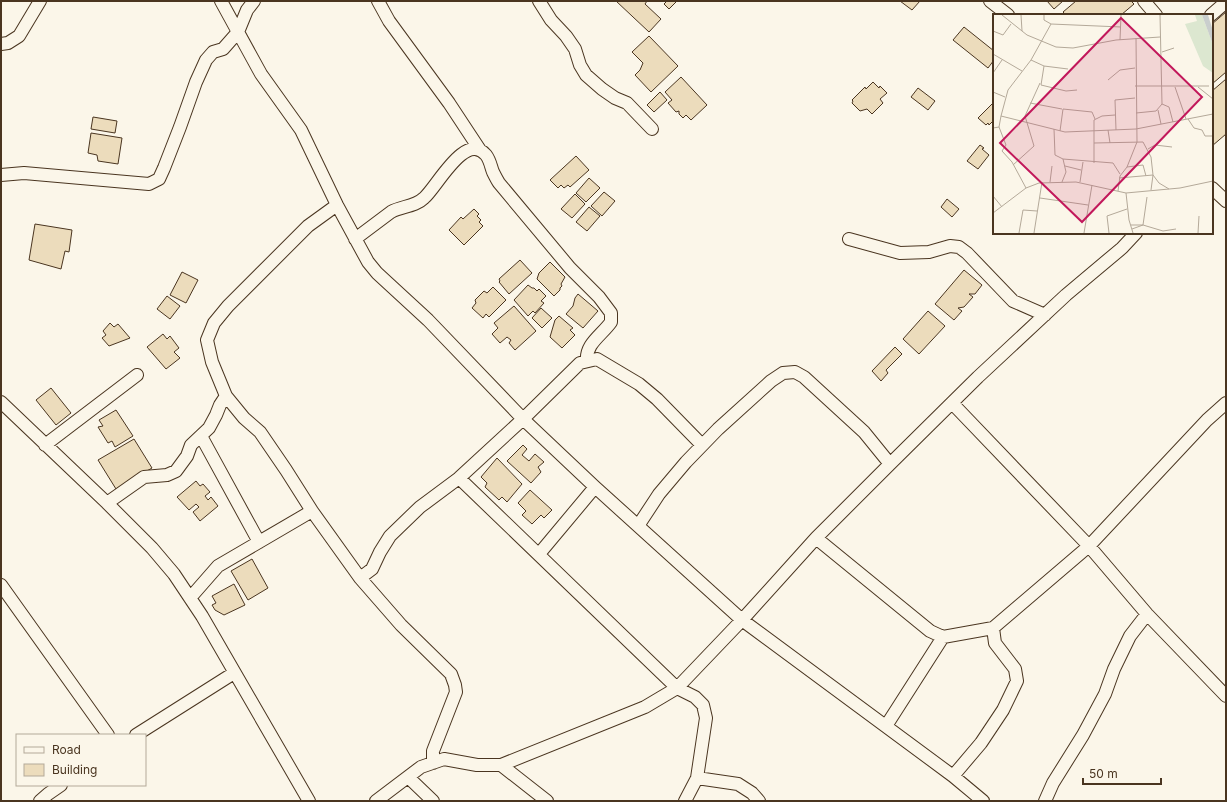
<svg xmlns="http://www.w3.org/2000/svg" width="1227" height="802" viewBox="0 0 1227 802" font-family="Inter,sans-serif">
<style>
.building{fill:#ecdcbc;stroke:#4a3520}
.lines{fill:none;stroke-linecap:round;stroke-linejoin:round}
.minor-casing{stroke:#4a3520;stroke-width:14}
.minor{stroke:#fbf6e9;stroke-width:12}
.inset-road{fill:none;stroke:#b4a999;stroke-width:1}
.view{fill:#c2185b;fill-opacity:0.15;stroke:#c2185b;stroke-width:2}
.inset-edge{fill:none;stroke:#4a3520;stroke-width:2}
</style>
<rect width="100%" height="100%" fill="#fbf6e9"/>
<path class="building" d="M 616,1 L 647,1 L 645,4 L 661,19 L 649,32 Z
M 667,1 L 677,1 L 669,9 L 664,4 Z
M 900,1 L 920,1 L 912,10 Z
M 1047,1 L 1063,1 L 1054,9 Z
M 1076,1 L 1131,1 L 1134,4 L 1121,15 L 1066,15 L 1063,12 Z
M 1226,12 L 1226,72 L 1212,84 L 1212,24 Z
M 964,27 L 994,51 L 994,60 L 988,68 L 953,40 Z
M 649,36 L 678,66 L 651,92 L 635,75 L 640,70 L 643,63 L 632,52 Z
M 681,77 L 707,105 L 691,120 L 686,115 L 683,118 L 679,114 L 679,111 L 676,112 L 668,103 L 672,100 L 665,92 Z
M 1226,79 L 1226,134 L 1212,146 L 1212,91 Z
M 873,82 L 879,88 L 880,86 L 887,93 L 880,99 L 883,103 L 872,114 L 867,109 L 860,111 L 852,103 L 853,101 L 852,100 L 865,87 L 866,89 Z
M 918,88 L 935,101 L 928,110 L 911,97 Z
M 660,92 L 667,100 L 654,112 L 647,105 Z
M 992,104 L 994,105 L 994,120 L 989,125 L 988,123 L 986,125 L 978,118 Z
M 93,117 L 117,121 L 115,133 L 91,129 Z
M 91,133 L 122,138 L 118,164 L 98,161 L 97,155 L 88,153 Z
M 980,145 L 984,148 L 982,149 L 989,155 L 978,169 L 967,161 Z
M 576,156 L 589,170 L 570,187 L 568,185 L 564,188 L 561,185 L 558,188 L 550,180 Z
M 589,178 L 600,188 L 586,202 L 576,193 Z
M 604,192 L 615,201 L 602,216 L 591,206 Z
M 575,194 L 585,204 L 572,218 L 561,209 Z
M 947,199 L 959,209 L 952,217 L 941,207 Z
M 589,207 L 600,216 L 587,231 L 576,222 Z
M 474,209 L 479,214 L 477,216 L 481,220 L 479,222 L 483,226 L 464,245 L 449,230 L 461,217 L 463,219 Z
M 35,224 L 72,230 L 69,252 L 65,251 L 61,269 L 29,260 Z
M 520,260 L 532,273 L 509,294 L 499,282 L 500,281 L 499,279 Z
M 550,262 L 565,277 L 561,284 L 562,286 L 560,288 L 560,290 L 554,296 L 537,279 L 539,273 Z
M 964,270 L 982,285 L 975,294 L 969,294 L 973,297 L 964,307 L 958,308 L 962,311 L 954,320 L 935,304 Z
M 182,272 L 198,280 L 186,303 L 170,295 Z
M 528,285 L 532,288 L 534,288 L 537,291 L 539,289 L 546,296 L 541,301 L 544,303 L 535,313 L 533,311 L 528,316 L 514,300 Z
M 493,287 L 506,300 L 489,317 L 486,314 L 483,318 L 472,308 L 476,303 L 475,300 L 484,291 L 487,293 Z
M 578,294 L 598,311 L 583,328 L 566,314 L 573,306 L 575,298 Z
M 167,296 L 180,306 L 170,319 L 157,309 Z
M 514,306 L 536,331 L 515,350 L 509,343 L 511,340 L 507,337 L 500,343 L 492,334 L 498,328 L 494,323 Z
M 541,308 L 552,318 L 542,328 L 532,318 Z
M 928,311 L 945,326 L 919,354 L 903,339 Z
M 559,316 L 573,328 L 570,330 L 575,335 L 562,348 L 550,337 L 555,320 Z
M 110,323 L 114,327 L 118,324 L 130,338 L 109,346 L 102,338 L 106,335 L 103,331 Z
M 163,334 L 167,339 L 170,336 L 179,348 L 174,352 L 180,358 L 166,369 L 147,347 Z
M 895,347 L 902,354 L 886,370 L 888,373 L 881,381 L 872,371 Z
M 51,388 L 71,413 L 56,425 L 36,400 Z
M 116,410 L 133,436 L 115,447 L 112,441 L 108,443 L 98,427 L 103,426 L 99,420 Z
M 134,439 L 152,468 L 116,489 L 98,460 Z
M 523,445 L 527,449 L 522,455 L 529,461 L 535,454 L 544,462 L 538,467 L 541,472 L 531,483 L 507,461 Z
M 497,458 L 522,484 L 507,502 L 502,497 L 499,500 L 485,487 L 487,483 L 481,477 Z
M 196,481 L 200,486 L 203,484 L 210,492 L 205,496 L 208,500 L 211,497 L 218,506 L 200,521 L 193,512 L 199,507 L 196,504 L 189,510 L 177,497 Z
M 530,490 L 552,510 L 544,518 L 541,515 L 532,524 L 522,515 L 526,511 L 518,503 Z
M 252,559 L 268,588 L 248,600 L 231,571 Z
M 234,584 L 245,605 L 224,615 L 215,610 L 212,605 L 216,603 L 212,596 Z"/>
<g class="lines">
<defs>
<path id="minor" d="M 221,1 L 261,74 L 301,130 L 337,205 L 368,262 L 377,273 L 428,320 L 523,419 L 595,487 L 742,620 L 953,776 L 983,801
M 378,1 L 389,21 L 449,103 L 480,150
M 539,1 L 551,20 L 566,36 L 575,49 L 580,65 L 586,75 L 602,89 L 615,98 L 627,103 L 652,129
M 990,1 L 1008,15
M 1144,1 L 1156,15
M 1211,15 L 1226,2
M 1,44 L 8,43 L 19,36 L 40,1
M 1,175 L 24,173 L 149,184 L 159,179 L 164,168 L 180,127 L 196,82 L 206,60 L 213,52 L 223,49 L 238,32 L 247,10 L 254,1
M 1212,188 L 1226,201
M 337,205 L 308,226 L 228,306 L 214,323 L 207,340 L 212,362 L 226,396 L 244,418 L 260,432 L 286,470 L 312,511 L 360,578 L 401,625 L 451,674 L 455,685 L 456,692 L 433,751 L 433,763
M 355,239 L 391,212 C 401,206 415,207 424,198 C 437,187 465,131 486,155 C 490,160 491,167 493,172 C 495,176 497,180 499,183 L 570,268 L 599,297 L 611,313 L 611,322 C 602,335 585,344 587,361
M 849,239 L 900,253 L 929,252 L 950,246 L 959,247 L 967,253 L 1013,301 L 1045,315
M 1,402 L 107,503 L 152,548 L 174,574 L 202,616 L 309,801
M 952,403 L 1089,546 L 1147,614 L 1226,696
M 201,436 L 259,542
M 45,445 L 137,375
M 459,478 L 677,688 L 695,697 L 703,705 L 706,718 L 697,778 L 685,801
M 107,503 L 144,477 L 167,475 L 176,471 L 187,456 L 191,445 L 209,428 L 216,415 L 220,405 L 226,396
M 638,526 L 659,494 L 686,462 L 718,429 L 771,381 L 783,373 L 795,372 L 804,377 L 864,432 L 890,464
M 816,538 L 930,631 L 943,637 L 993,628 L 1089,546 L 1207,420 L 1226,403
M 539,554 L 595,487
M 360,578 L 372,569 L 380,552 L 390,536 L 420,507 L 459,478 L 523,419 L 580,363 L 597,359 L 639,384 L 657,399 L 702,445
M 1,585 L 108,735
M 190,598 L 218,566 L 312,511
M 886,726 L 943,637
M 136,735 L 234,673
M 501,765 L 547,801
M 953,776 L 981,743 L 1003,710 L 1017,681 L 1015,669 L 995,643 L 993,628
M 408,777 L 433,801
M 697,778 L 738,784 L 752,793 L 759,801
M 40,801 L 48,794 L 61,785
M 376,801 L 421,767 L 444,759 L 477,765 L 501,765 L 645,707 L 677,688 L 742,620 L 816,538 L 890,464 L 978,377 L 1066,295 L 1122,248 L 1136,233
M 1045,801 L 1053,783 L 1083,735 L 1105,694 L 1114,669 L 1130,636 L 1147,614"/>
</defs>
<use href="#minor" class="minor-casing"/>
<use href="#minor" class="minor"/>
</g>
<g transform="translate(993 14)">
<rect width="220" height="220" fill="#fbf6e9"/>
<path d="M 202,1 L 209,1 L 220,31 L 220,59 L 210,52 L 192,10 L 204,7 Z" fill="#dce7d0"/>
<path d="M 209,1 L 215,1 L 220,17 L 220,31 Z" fill="#c9cecd"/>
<path class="inset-road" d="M 9,1 L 34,21 L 63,33 L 80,34 L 123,26 L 167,23M 28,1 L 29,17M 51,1 L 51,6 L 58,10 L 128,13M 58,10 L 38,46 L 15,76 L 8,102 L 72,118 L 143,115 L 220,100M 0,17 L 10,21 L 18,10M 127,26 L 128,1M 169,38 L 181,34M 0,40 L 29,57M 38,46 L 51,52 L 48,71 L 73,77 L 84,76M 51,52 L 75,55M 0,59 L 9,46M 115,66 L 127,56 L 142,54M 142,72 L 216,72M 182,73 L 193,105M 205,73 L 220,85M 0,78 L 12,83M 37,89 L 69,95M 169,90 L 176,93 L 180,108M 165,96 L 168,110M 143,99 L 163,97 L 169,90 L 167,1M 195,105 L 201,114 L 209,116 L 212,122 L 220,122M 6,113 L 13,131 L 9,137 L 19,148 L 33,174M 0,114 L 6,113 L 8,102M 61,115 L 62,141 L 70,145 L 120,149 L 127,160M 115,116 L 117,129M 123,116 L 122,86 L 142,84M 67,117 L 70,95 L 99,98 L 102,105M 101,129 L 150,128 L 158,143 L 160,161 L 166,169 L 176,175M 155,135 L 162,131 L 179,133M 101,149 L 101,106 L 109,102 L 122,101M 20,151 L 41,132 L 32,102 L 47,69M 72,152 L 88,156M 134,153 L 150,151 L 153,162M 126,164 L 160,161 L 158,176M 57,168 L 59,152M 69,168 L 73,158 L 70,145M 87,168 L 90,148M 125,177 L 127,162 L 134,153 L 144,128 L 143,24M 133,179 L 136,206 L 140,219M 0,182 L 9,193M 47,184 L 95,191M 0,199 L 33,174 L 46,169 L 83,168 L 133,179 L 187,174 L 220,167M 138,211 L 150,211 L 154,183M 139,215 L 150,211 L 170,217 L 183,215M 26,219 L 30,196 L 44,197M 41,219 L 49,168M 91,219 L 99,171M 116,219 L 114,202 L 134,195M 205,219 L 206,202"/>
<path class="view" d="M 128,4 L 209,83 L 89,208 L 7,129 Z"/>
<rect width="220" height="220" class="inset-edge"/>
</g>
<rect width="1227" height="802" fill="none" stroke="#4a3520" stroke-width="4"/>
<rect x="16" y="734" width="130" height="52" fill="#fbf6e9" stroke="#b4a999"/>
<rect x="24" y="747" width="20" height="6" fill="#fbf6e9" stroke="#b4a999"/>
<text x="52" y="754" font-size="12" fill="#4a3520">Road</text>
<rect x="24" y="764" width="20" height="12" fill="#ecdcbc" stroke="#b4a999"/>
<text x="52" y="774" font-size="12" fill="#4a3520">Building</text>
<path d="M1083 778v6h78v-6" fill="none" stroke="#4a3520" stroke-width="2"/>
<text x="1089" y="778" font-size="12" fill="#4a3520" stroke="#fbf6e9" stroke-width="3" paint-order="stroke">50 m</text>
</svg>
